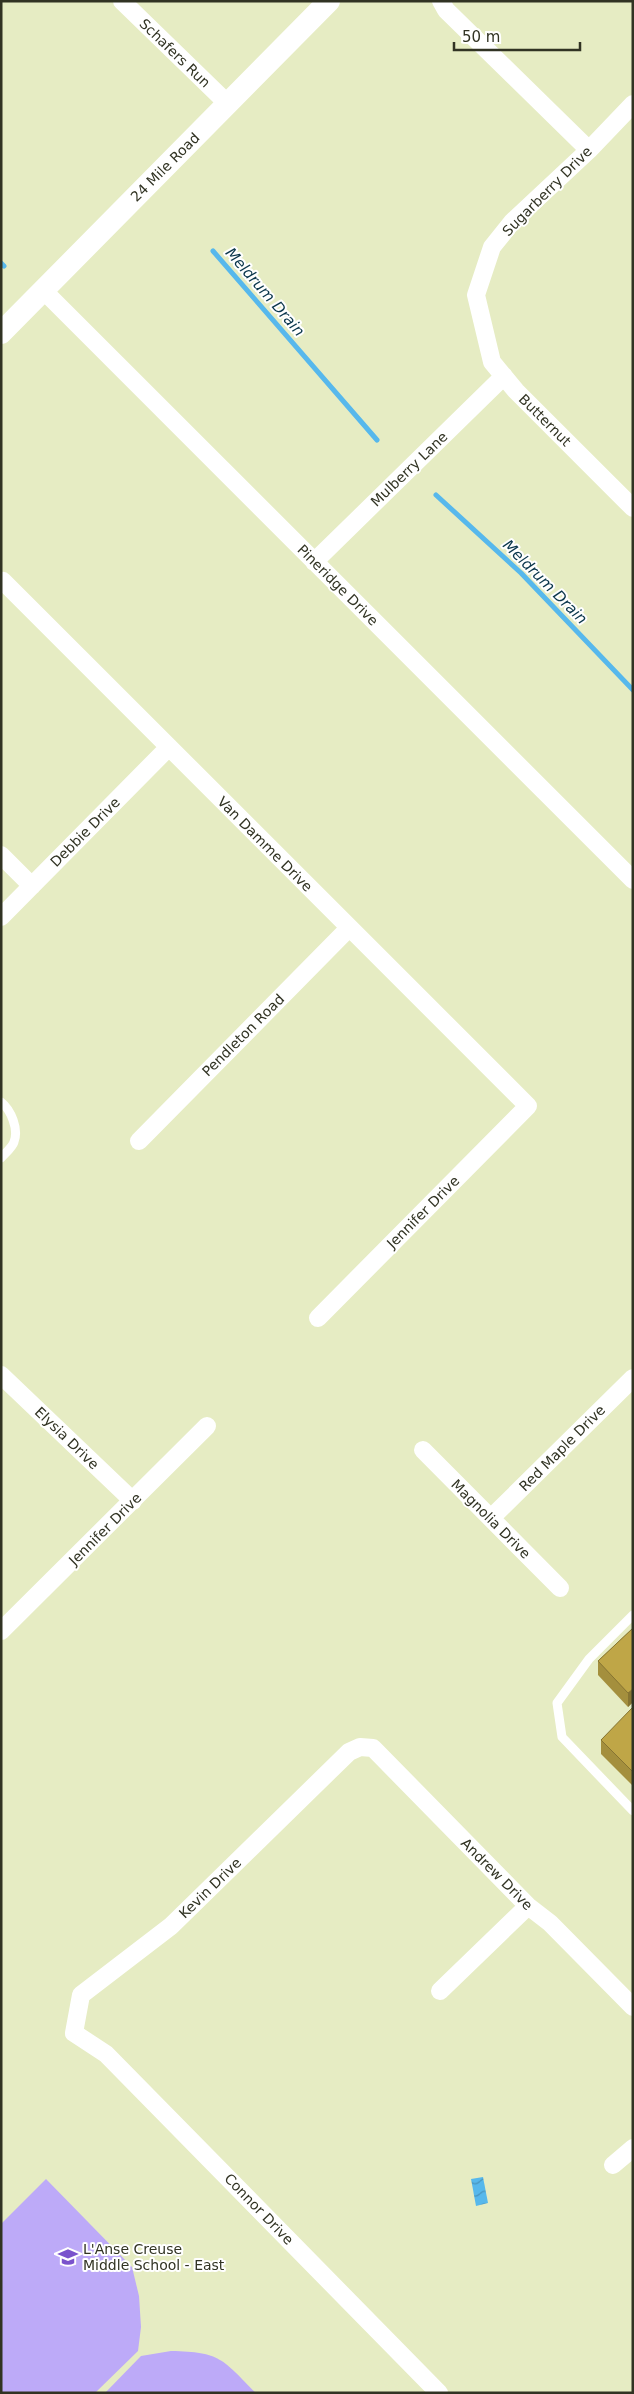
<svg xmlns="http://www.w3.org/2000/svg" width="634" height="2394" viewBox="0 0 634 2394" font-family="'DejaVu Sans',sans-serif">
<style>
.grass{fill:#bdaaf8}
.water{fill:url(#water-waves)}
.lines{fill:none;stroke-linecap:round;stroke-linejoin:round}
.stream{stroke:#57b8ec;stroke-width:5}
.service{stroke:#fff;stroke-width:9}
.minor{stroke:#fff;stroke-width:18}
.tertiary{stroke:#fff;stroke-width:22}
.wall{fill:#a48f3d}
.shaded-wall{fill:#867432}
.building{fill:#bfa647;stroke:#867432}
.labels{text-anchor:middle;stroke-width:4;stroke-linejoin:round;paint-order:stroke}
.street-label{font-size:14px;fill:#313323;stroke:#fff}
.poi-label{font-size:14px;fill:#313323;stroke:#fff;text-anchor:start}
.water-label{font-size:15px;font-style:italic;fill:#0a364b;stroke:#fff}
</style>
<defs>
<pattern id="water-waves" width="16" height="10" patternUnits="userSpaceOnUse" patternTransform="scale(1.25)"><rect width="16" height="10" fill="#57b8ec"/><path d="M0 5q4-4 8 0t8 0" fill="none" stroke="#4996bf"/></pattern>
</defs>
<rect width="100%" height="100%" fill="#e6ecc3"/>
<path class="grass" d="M 46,2179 L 132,2267 L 139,2296 L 141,2327 L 138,2351 L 95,2393 L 1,2393 L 1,2224 Z
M 171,2351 C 221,2352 222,2359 256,2393 L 105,2393 L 141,2356 Z"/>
<path class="water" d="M 483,2177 L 488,2203 L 476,2206 L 471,2179 Z"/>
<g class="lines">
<path class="stream" d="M 213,251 L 377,440
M 1,263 L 4,266
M 436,495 L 521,573 L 633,690"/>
<path class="service" d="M 1,1102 C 11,1110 19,1129 14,1142 C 12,1148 5,1153 1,1158
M 633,1615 L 589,1659 L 557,1703 L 562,1737 L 633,1811"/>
<path class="minor" d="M 122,1 L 228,104
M 441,1 L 446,10 L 589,150
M 633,104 L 589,150 L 512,222 L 492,247 L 476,295 L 492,362 L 516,391 L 633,508
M 44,291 L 633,880
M 314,562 L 504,376
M 1,582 L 3,581 L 528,1106 L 318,1318
M 1,855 L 32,886
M 1,917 L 169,747
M 139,1141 L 348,929
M 1,1375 L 133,1501
M 423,1450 L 560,1588
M 491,1518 L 633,1378
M 1,1631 L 207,1426
M 440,1991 L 528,1906
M 613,2165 L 633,2148
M 439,2393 L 106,2054 L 74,2033 L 81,1995 L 171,1926 L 349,1752 L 360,1747 L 373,1748 L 528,1906 L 550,1923 L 633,2007"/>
<path class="tertiary" d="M 1,333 L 329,1"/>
</g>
<path class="wall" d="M 633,1628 L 633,1702 L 628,1707 L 598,1675 L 598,1661 Z
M 633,1709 L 633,1786 L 601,1754 L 601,1740 Z"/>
<path class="shaded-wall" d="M 633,1689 L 633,1702 L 628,1707 L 628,1693 Z"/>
<path class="building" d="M 633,1628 L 633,1689 L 628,1693 L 598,1661 Z
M 632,1708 L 633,1709 L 633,1772 L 601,1740 Z"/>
<defs>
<symbol id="school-bare" viewBox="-9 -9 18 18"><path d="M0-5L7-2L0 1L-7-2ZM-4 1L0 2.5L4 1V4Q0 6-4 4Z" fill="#7a53cc" stroke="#fff" stroke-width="2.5" paint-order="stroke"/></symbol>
</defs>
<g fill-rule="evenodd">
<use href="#school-bare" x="54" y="2243" width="28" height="28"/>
</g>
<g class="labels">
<g class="street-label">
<text transform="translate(175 53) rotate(44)" y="5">Schafers Run</text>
<text transform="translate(165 167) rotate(-45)" y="5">24 Mile Road</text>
<text transform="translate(547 191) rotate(-45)" y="5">Sugarberry Drive</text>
<text transform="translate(545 420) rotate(45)" y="5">Butternut</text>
<text transform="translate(409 469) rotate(-44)" y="5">Mulberry Lane</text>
<text transform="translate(338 585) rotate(45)" y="5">Pineridge Drive</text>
<text transform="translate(85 832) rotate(-45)" y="5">Debbie Drive</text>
<text transform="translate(265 844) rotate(45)" y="5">Van Damme Drive</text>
<text transform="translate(243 1035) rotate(-45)" y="5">Pendleton Road</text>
<text transform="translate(423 1212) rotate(-45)" y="5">Jennifer Drive</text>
<text transform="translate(67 1438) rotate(44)" y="5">Elysia Drive</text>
<text transform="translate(562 1448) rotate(-45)" y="5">Red Maple Drive</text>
<text transform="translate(491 1519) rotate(45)" y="5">Magnolia Drive</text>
<text transform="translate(105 1529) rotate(-45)" y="5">Jennifer Drive</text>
<text transform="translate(497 1874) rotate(45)" y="5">Andrew Drive</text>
<text transform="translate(210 1888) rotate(-44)" y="5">Kevin Drive</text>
<text transform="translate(259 2209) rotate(46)" y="5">Connor Drive</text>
</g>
<g class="poi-label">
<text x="83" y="2254">L'Anse Creuse<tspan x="83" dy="16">Middle School - East</tspan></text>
</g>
<g class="water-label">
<text transform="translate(265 292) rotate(49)" y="5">Meldrum Drain</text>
<text transform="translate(545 582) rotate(45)" y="5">Meldrum Drain</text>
</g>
</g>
<rect width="634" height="2394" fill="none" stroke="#313323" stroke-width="5"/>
<path d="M454 42v8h126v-8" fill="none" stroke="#313323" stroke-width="2.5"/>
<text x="462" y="42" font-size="15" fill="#313323" stroke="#ffffff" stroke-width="4" paint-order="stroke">50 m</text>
</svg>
